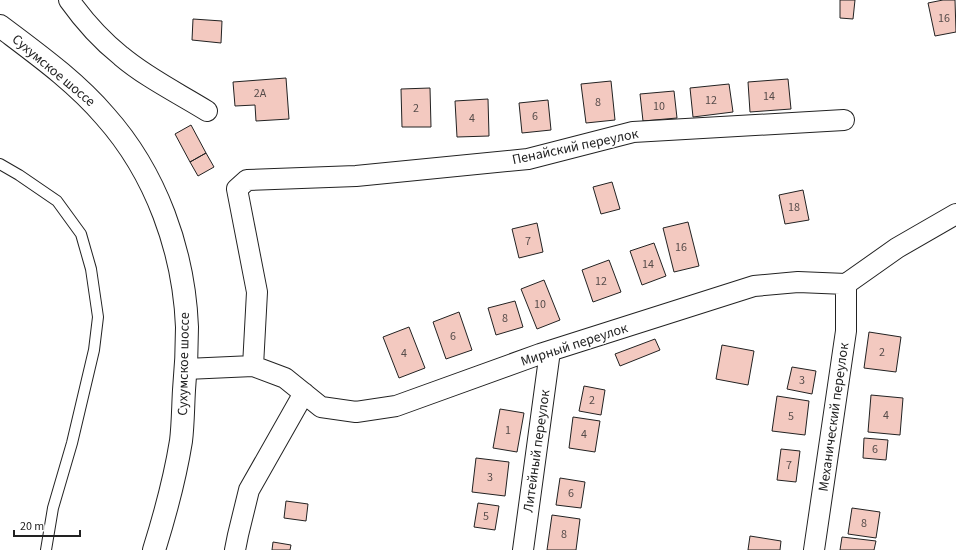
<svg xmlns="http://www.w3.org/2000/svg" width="956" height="550" viewBox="0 0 956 550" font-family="'Source Sans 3',sans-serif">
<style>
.building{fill:#f3c9c0;stroke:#222}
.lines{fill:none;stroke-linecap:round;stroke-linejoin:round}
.service-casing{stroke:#222;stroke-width:12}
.minor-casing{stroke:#222;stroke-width:22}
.trunk-casing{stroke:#222;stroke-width:24}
.service{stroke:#fff;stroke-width:10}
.minor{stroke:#fff;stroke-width:20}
.trunk{stroke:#fff;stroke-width:22}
.labels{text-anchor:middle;stroke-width:3;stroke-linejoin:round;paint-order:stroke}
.number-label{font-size:12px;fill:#564c4a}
.street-label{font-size:14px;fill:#222;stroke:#fff}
</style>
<rect width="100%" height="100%" fill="#fff"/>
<path class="building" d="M 840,0 L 855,0 L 853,19 L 840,18 Z
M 943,0 L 955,0 L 956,32 L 935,36 L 928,3 Z
M 193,19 L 222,21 L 221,43 L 192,40 Z
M 286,78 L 289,119 L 256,121 L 255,105 L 235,106 L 233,82 Z
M 788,79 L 791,109 L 750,112 L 748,82 Z
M 611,81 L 615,120 L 586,123 L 581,84 Z
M 729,84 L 733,112 L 693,117 L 690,88 Z
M 430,88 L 431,127 L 402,127 L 401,89 Z
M 674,91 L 677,118 L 643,121 L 640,94 Z
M 488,99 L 489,136 L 457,137 L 455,101 Z
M 548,100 L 551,130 L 522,133 L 519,103 Z
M 191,125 L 206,153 L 190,162 L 175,134 Z
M 206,153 L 214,167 L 198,176 L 190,162 Z
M 612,182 L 620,209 L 601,214 L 593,187 Z
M 803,190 L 809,220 L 785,224 L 779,195 Z
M 688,222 L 699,266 L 674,272 L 663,228 Z
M 537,223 L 543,252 L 519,258 L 512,229 Z
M 654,243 L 666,276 L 642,285 L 630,251 Z
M 609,260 L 621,292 L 593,302 L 582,270 Z
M 544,280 L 560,320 L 537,329 L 521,289 Z
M 515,301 L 523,327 L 496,335 L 488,308 Z
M 459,312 L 472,350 L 446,359 L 433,322 Z
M 409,327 L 425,368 L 399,378 L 383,337 Z
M 869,332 L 901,337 L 896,372 L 864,368 Z
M 655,339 L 660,350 L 620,366 L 615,354 Z
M 722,345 L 754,351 L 748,385 L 716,379 Z
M 792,367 L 816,371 L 812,394 L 787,389 Z
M 584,386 L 605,390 L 601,415 L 579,411 Z
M 871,395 L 903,398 L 900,435 L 868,432 Z
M 777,396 L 809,401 L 805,435 L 772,431 Z
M 500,409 L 524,413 L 517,452 L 493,448 Z
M 573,417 L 600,421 L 595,452 L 569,448 Z
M 864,438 L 888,440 L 886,460 L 863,458 Z
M 781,449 L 800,451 L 796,482 L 777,480 Z
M 476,458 L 509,462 L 505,496 L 472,492 Z
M 560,478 L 585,482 L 581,508 L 556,505 Z
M 286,501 L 308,504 L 306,521 L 284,518 Z
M 478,503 L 499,506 L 495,530 L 474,527 Z
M 852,508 L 880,512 L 876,538 L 848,534 Z
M 552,515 L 580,519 L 576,550 L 547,550 Z
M 750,536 L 781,541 L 780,550 L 748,550 Z
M 842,537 L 876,541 L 874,550 L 840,550 Z
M 273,542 L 291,545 L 290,550 L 272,550 Z"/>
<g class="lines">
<defs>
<path id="service" d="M 0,164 L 19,175 L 57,201 L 81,234 L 91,269 L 98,317 L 94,350 L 72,443 L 53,508 L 46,550"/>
<path id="minor" d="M 69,0 C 84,21 101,40 121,56 C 147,78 178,93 207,111
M 253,366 L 257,292 L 237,189 L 247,180 L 356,176 L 528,159 L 633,132 L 844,120
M 186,369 L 253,366 L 285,378 L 321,407 L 356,412 L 396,406 L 540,354 L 754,286 L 798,282 L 846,284 L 897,248 L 956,214
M 235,550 L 238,535 L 249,490 L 304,393
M 523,550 L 550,351
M 814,550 L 846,331 L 846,284"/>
<path id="trunk" d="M 0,26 C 37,54 75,81 105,116 C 156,173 184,251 187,327 C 187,348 186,369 184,390 C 183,407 183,425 181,441 C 175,478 165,515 154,550"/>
</defs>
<use href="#service" class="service-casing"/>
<use href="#minor" class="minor-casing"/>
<use href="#trunk" class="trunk-casing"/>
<use href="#service" class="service"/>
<use href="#minor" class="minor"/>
<use href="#trunk" class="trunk"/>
</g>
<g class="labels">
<g class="number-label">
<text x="944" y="22">16</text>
<text x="260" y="97">2А</text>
<text x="769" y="100">14</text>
<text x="711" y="104">12</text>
<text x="598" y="106">8</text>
<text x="659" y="110">10</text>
<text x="416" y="112">2</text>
<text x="535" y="120">6</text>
<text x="472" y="122">4</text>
<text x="794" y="211">18</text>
<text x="528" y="245">7</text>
<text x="681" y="251">16</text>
<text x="648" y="268">14</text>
<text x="601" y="285">12</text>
<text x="540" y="308">10</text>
<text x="505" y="322">8</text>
<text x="453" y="340">6</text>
<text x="882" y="356">2</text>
<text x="404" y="357">4</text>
<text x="802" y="384">3</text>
<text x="592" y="404">2</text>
<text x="886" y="419">4</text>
<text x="791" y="420">5</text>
<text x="508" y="434">1</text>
<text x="584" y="438">4</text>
<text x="875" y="453">6</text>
<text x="789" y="469">7</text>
<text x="490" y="481">3</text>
<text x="571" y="497">6</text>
<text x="486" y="520">5</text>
<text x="864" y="527">8</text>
<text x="564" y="538">8</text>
</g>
<g class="street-label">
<text transform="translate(54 70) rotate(40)" y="5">Сухумское шоссе</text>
<text transform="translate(575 146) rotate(-12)" y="5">Пенайский переулок</text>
<text transform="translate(574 344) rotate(-18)" y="5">Мирный переулок</text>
<text transform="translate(183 364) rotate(-89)" y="5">Сухумское шоссе</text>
<text transform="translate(833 417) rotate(-82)" y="5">Механический переулок</text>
<text transform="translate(536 451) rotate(-82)" y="5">Литейный переулок</text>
</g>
</g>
<path d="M14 530v6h66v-6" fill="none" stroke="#222222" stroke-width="2"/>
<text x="20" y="530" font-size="12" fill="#222222" stroke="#ffffff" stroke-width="3" paint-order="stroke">20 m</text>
</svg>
